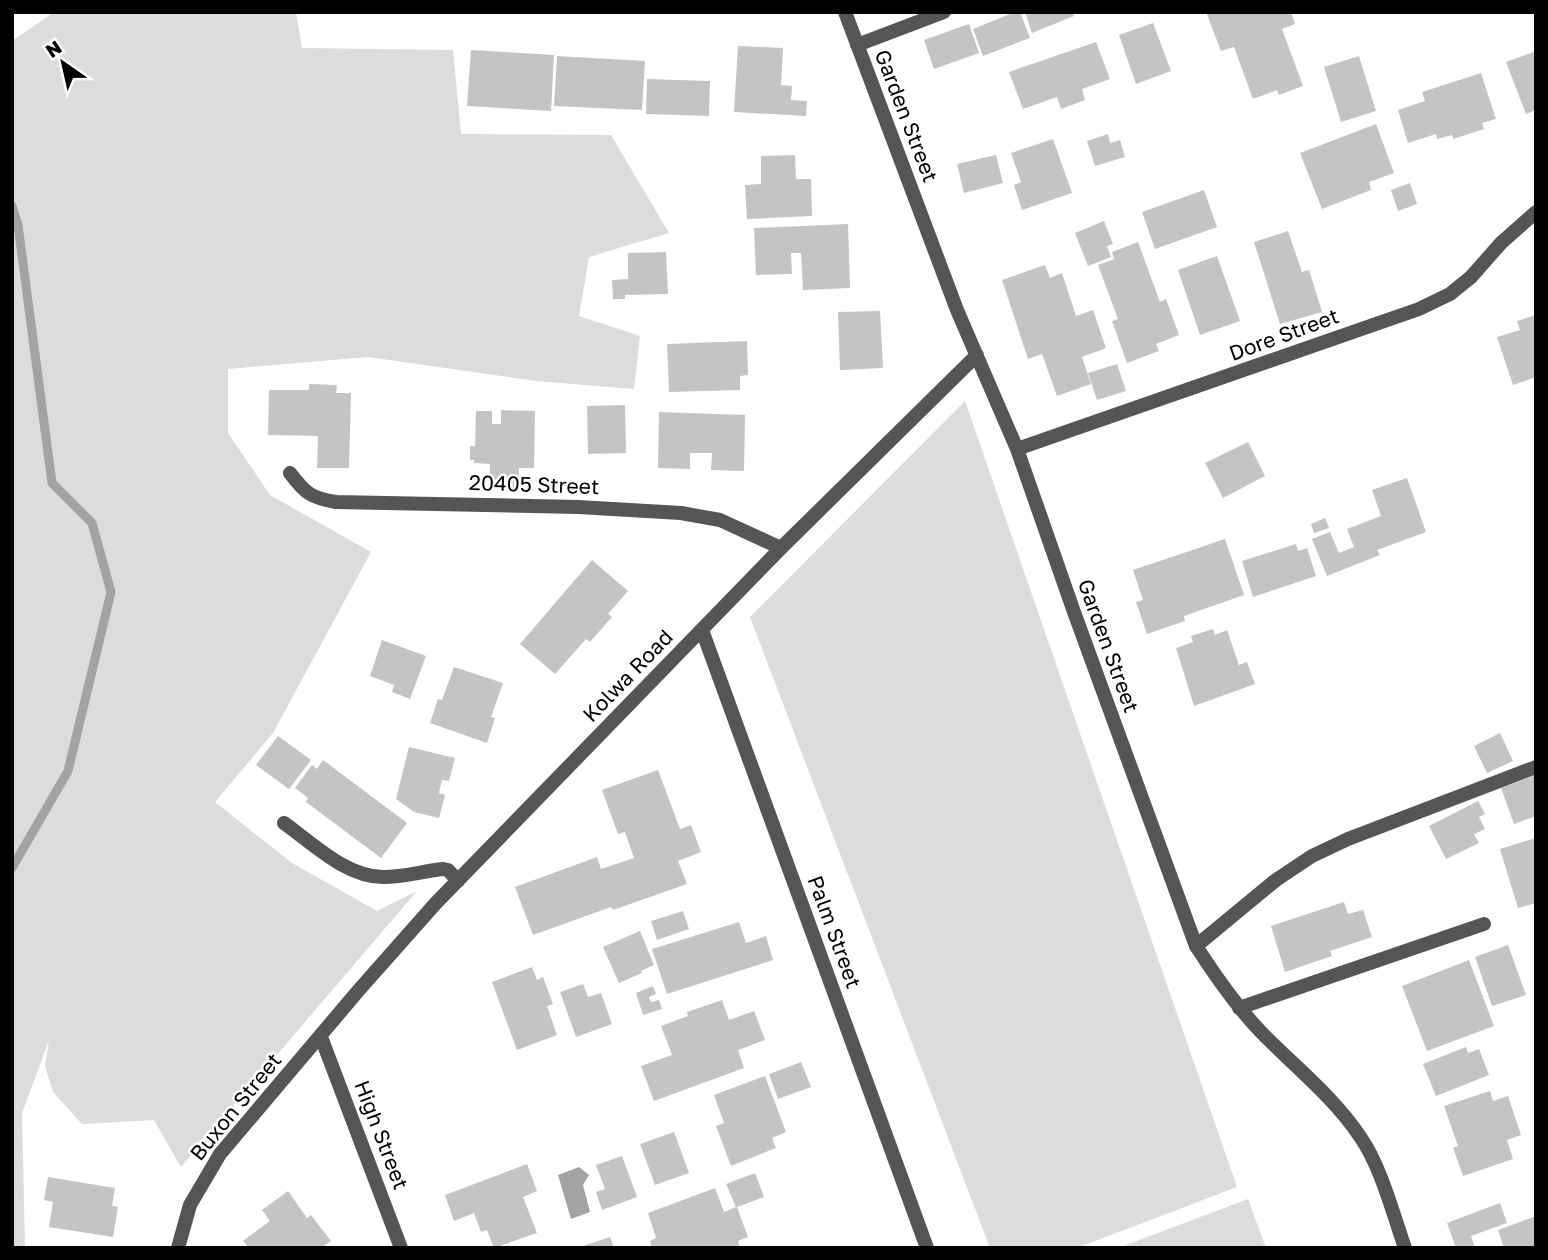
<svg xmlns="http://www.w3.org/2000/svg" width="1548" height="1260" viewBox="0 0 1548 1260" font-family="'Golos Text',sans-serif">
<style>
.green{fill:#dcdcdc}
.water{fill:#a3a3a3}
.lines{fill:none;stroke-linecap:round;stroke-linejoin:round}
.stream{stroke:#a3a3a3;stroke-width:9}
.building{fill:#c4c4c4}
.lane{stroke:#555;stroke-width:14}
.street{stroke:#555;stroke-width:14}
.labels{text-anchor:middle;stroke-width:5;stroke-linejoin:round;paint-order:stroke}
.street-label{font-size:21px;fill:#000;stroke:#fff}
</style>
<rect width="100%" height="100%" fill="#fff"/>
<path class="green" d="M 54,12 L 296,12 L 302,48 L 453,50 L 461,134 L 611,135 L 669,233 L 589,257 L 579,316 L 640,336 L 634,389 L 536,381 L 368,357 L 228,369 L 228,433 L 270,495 L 371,552 L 273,733 L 215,802 L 292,863 L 377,911 L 417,891 L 181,1167 L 154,1120 L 82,1124 L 53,1092 L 45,1066 L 49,1040 L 22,1113 L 25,1248 L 12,1248 L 12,41 Z
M 965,401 L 1237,1187 L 1077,1248 L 990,1248 L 750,617 Z
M 1248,1199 L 1266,1248 L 1118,1248 Z"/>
<path class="water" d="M 579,1167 L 589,1175 L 583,1185 L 590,1212 L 571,1219 L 558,1175 Z"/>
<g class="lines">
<path class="stream" d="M 12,206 L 18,225 L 52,483 L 92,523 L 111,592 L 68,771 L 12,868"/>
</g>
<path class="building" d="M 1015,12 L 1020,12 L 1030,38 L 983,56 L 973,29 Z
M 1025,12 L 1073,12 L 1074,16 L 1032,33 Z
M 1206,12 L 1291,12 L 1295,24 L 1282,29 L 1303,86 L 1279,95 L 1277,90 L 1253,99 L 1234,47 L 1221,51 Z
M 1153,23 L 1171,71 L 1136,84 L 1119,35 Z
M 969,24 L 979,53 L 934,69 L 924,40 Z
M 1096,42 L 1110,79 L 1082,89 L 1085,100 L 1061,109 L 1057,97 L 1023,109 L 1009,72 Z
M 738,46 L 783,48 L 781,85 L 792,86 L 791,100 L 807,101 L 806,116 L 734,112 Z
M 471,50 L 554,55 L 551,111 L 467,106 Z
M 1536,51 L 1536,110 L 1526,114 L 1506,62 Z
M 557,56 L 645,61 L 642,110 L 554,106 Z
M 1359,56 L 1376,111 L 1341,122 L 1324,67 Z
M 1481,73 L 1496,119 L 1482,123 L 1484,129 L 1453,139 L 1452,135 L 1437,139 L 1436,134 L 1408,143 L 1398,110 L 1425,101 L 1422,92 Z
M 647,79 L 710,81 L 709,116 L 646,114 Z
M 1376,124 L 1394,173 L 1369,182 L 1371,190 L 1322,209 L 1300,153 Z
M 1108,134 L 1110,143 L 1120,140 L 1125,157 L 1095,166 L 1087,141 Z
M 1053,139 L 1072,193 L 1022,210 L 1014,185 L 1021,182 L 1011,153 Z
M 795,155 L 796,179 L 811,179 L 812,216 L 747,219 L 745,185 L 761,184 L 761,156 Z
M 996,155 L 1003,183 L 964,193 L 957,164 Z
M 1410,183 L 1417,204 L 1398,211 L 1391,190 Z
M 1204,190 L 1217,227 L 1155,249 L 1142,212 Z
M 1104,221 L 1113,244 L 1107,246 L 1111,257 L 1088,266 L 1075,233 Z
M 848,224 L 850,288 L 803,290 L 801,253 L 791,253 L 792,274 L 756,275 L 754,228 Z
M 1288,231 L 1302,272 L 1309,270 L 1322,312 L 1280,324 L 1254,242 Z
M 1138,242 L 1160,302 L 1166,299 L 1179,335 L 1156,344 L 1159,351 L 1127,363 L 1112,321 L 1118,319 L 1098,265 L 1114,259 L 1112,252 Z
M 666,252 L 668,294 L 625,295 L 625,299 L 613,299 L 612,280 L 628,279 L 628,253 Z
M 1217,256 L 1240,321 L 1200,335 L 1178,270 Z
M 1045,265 L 1050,278 L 1062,273 L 1076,316 L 1093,310 L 1106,348 L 1082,357 L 1091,384 L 1057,396 L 1042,354 L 1028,359 L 1002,280 Z
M 880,311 L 883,368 L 840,370 L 838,312 Z
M 1536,315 L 1536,377 L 1513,385 L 1497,337 L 1520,330 L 1517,321 Z
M 747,341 L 748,375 L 740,376 L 740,390 L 669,392 L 667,344 Z
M 1117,364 L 1126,391 L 1097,400 L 1088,373 Z
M 309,384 L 337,385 L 336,393 L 351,393 L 349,468 L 317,468 L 318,436 L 268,435 L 269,390 L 309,390 Z
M 625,405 L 626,453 L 588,454 L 587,406 Z
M 501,410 L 535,411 L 534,468 L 519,468 L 518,489 L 489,488 L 490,464 L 474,463 L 474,460 L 470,460 L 470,446 L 475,446 L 476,411 L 492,411 L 492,424 L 501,424 Z
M 659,412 L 745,415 L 744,471 L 711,470 L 712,453 L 690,453 L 690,469 L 658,468 Z
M 1248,442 L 1265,476 L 1223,498 L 1205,463 Z
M 1407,478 L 1426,532 L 1377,550 L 1380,555 L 1327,576 L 1312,539 L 1330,532 L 1339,553 L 1354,547 L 1347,529 L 1381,516 L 1372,490 Z
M 1325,518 L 1329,528 L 1314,533 L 1311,524 Z
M 1225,539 L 1244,595 L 1184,616 L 1185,621 L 1147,634 L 1136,602 L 1143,600 L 1133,570 Z
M 1296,544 L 1298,551 L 1307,548 L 1316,576 L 1253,597 L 1242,561 Z
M 592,560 L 628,591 L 608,614 L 612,617 L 590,642 L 586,639 L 555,674 L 520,644 Z
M 1213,629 L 1215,635 L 1227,630 L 1239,665 L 1247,662 L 1255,684 L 1194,706 L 1176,648 L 1193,642 L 1191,636 Z
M 382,640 L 426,656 L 410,699 L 392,692 L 394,685 L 370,676 Z
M 454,667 L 503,683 L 491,717 L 495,718 L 487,743 L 430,723 L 438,699 L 442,700 Z
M 1500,733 L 1513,761 L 1487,773 L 1474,746 Z
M 278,736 L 311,760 L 289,789 L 256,765 Z
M 409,747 L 455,758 L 449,781 L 442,780 L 439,793 L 445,795 L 439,818 L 414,812 L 396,799 Z
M 323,760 L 407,823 L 381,858 L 306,802 L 308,798 L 295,788 L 312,765 L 317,769 Z
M 658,770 L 680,829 L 691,825 L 701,852 L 678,861 L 687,884 L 613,910 L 611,907 L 533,935 L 515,887 L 597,857 L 601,869 L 634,858 L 625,832 L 618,834 L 602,790 Z
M 1536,775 L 1536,816 L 1514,824 L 1501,788 Z
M 1478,801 L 1485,814 L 1479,817 L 1485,829 L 1474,834 L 1479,843 L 1446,859 L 1429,826 Z
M 1536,838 L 1536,903 L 1518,908 L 1500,849 Z
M 1344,902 L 1348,914 L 1363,910 L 1372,937 L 1330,951 L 1332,956 L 1285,972 L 1271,926 Z
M 683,911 L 689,929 L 657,940 L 651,921 Z
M 739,922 L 746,943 L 766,936 L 773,960 L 667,994 L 652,949 Z
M 640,931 L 654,965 L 641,971 L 642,973 L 619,983 L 603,947 Z
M 1508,945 L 1526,995 L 1492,1006 L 1475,957 Z
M 1469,960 L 1494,1026 L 1427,1051 L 1402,986 Z
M 532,967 L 537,980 L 543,977 L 553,1004 L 547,1006 L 557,1035 L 517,1050 L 492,982 Z
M 583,984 L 588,997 L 601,993 L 612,1024 L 576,1037 L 560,992 Z
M 653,986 L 656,994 L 649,997 L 651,1002 L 659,1000 L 662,1009 L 643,1015 L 636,993 Z
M 722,1000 L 729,1020 L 754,1011 L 765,1040 L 738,1050 L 744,1068 L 654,1101 L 641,1066 L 672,1055 L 661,1026 L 688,1016 L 687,1012 Z
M 1466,1047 L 1468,1053 L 1479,1049 L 1489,1075 L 1436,1096 L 1423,1064 Z
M 801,1062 L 811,1087 L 778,1099 L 769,1074 Z
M 765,1076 L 786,1132 L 772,1138 L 776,1148 L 731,1166 L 716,1126 L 724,1123 L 714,1095 Z
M 1490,1091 L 1493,1101 L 1508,1096 L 1521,1135 L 1507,1140 L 1513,1159 L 1463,1176 L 1453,1148 L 1458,1146 L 1444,1106 Z
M 674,1132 L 689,1173 L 655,1185 L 640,1144 Z
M 622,1156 L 637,1197 L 602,1210 L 596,1192 L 605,1189 L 596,1165 Z
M 527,1164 L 537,1191 L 523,1197 L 537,1233 L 494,1248 L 487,1230 L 481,1232 L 474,1213 L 454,1221 L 445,1195 Z
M 755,1173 L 764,1197 L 737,1207 L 748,1237 L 738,1241 L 740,1248 L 652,1248 L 650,1241 L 656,1238 L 648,1213 L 715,1188 L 724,1212 L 736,1207 L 726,1184 Z
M 48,1177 L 115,1188 L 112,1206 L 118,1207 L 113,1237 L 49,1227 L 53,1202 L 44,1200 Z
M 288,1191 L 307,1218 L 311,1215 L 331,1241 L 321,1248 L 249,1248 L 243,1241 L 270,1221 L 262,1210 Z
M 1500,1203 L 1507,1223 L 1471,1236 L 1475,1248 L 1456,1248 L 1447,1223 Z
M 1536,1216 L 1536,1248 L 1504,1248 L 1498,1230 Z
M 610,1237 L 614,1248 L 580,1248 L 580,1247 Z"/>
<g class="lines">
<path class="lane" d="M 1196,946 L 1276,880 L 1312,856 L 1348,839 L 1536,767
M 1239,1008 L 1484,924"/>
<path class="street" d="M 845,12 L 957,310 L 1017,449 L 1074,612 L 1196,946 C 1216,977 1236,1006 1261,1032 C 1295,1067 1334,1097 1361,1138 C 1381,1167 1393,1214 1405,1248
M 857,45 L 944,12
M 1017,449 L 1419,309 L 1450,294 L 1471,277 L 1501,243 L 1536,212
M 290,473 C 305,493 311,498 336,502 L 578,507 L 681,513 L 720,520 L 781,548
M 702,630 L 927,1248
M 284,823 C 312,843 346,877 383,877 C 403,877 424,871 443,869 L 448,870 L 458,881
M 321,1037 L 401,1248
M 178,1248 L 190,1205 L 220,1154 L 358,991 L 435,904 L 781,548 L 977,355"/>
</g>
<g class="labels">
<g class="street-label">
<text transform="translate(906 116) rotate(69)" y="7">Garden Street</text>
<text transform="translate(1284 335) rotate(-20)" y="7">Dore Street</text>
<text transform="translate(534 485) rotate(2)" y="7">20405 Street</text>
<text transform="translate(1108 646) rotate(70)" y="7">Garden Street</text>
<text transform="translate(628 676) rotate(-46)" y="7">Kolwa Road</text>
<text transform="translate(834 932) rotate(70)" y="7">Palm Street</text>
<text transform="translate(236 1107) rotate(-51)" y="7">Buxon Street</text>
<text transform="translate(381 1135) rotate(69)" y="7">High Street</text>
</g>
</g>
<rect width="1548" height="1260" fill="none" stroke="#000000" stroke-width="28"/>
<g transform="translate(63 63) rotate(326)" stroke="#ffffff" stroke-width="5" paint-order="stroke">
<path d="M0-5L12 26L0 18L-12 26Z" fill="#000000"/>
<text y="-10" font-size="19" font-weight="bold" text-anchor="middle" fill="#000000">N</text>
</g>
</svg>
